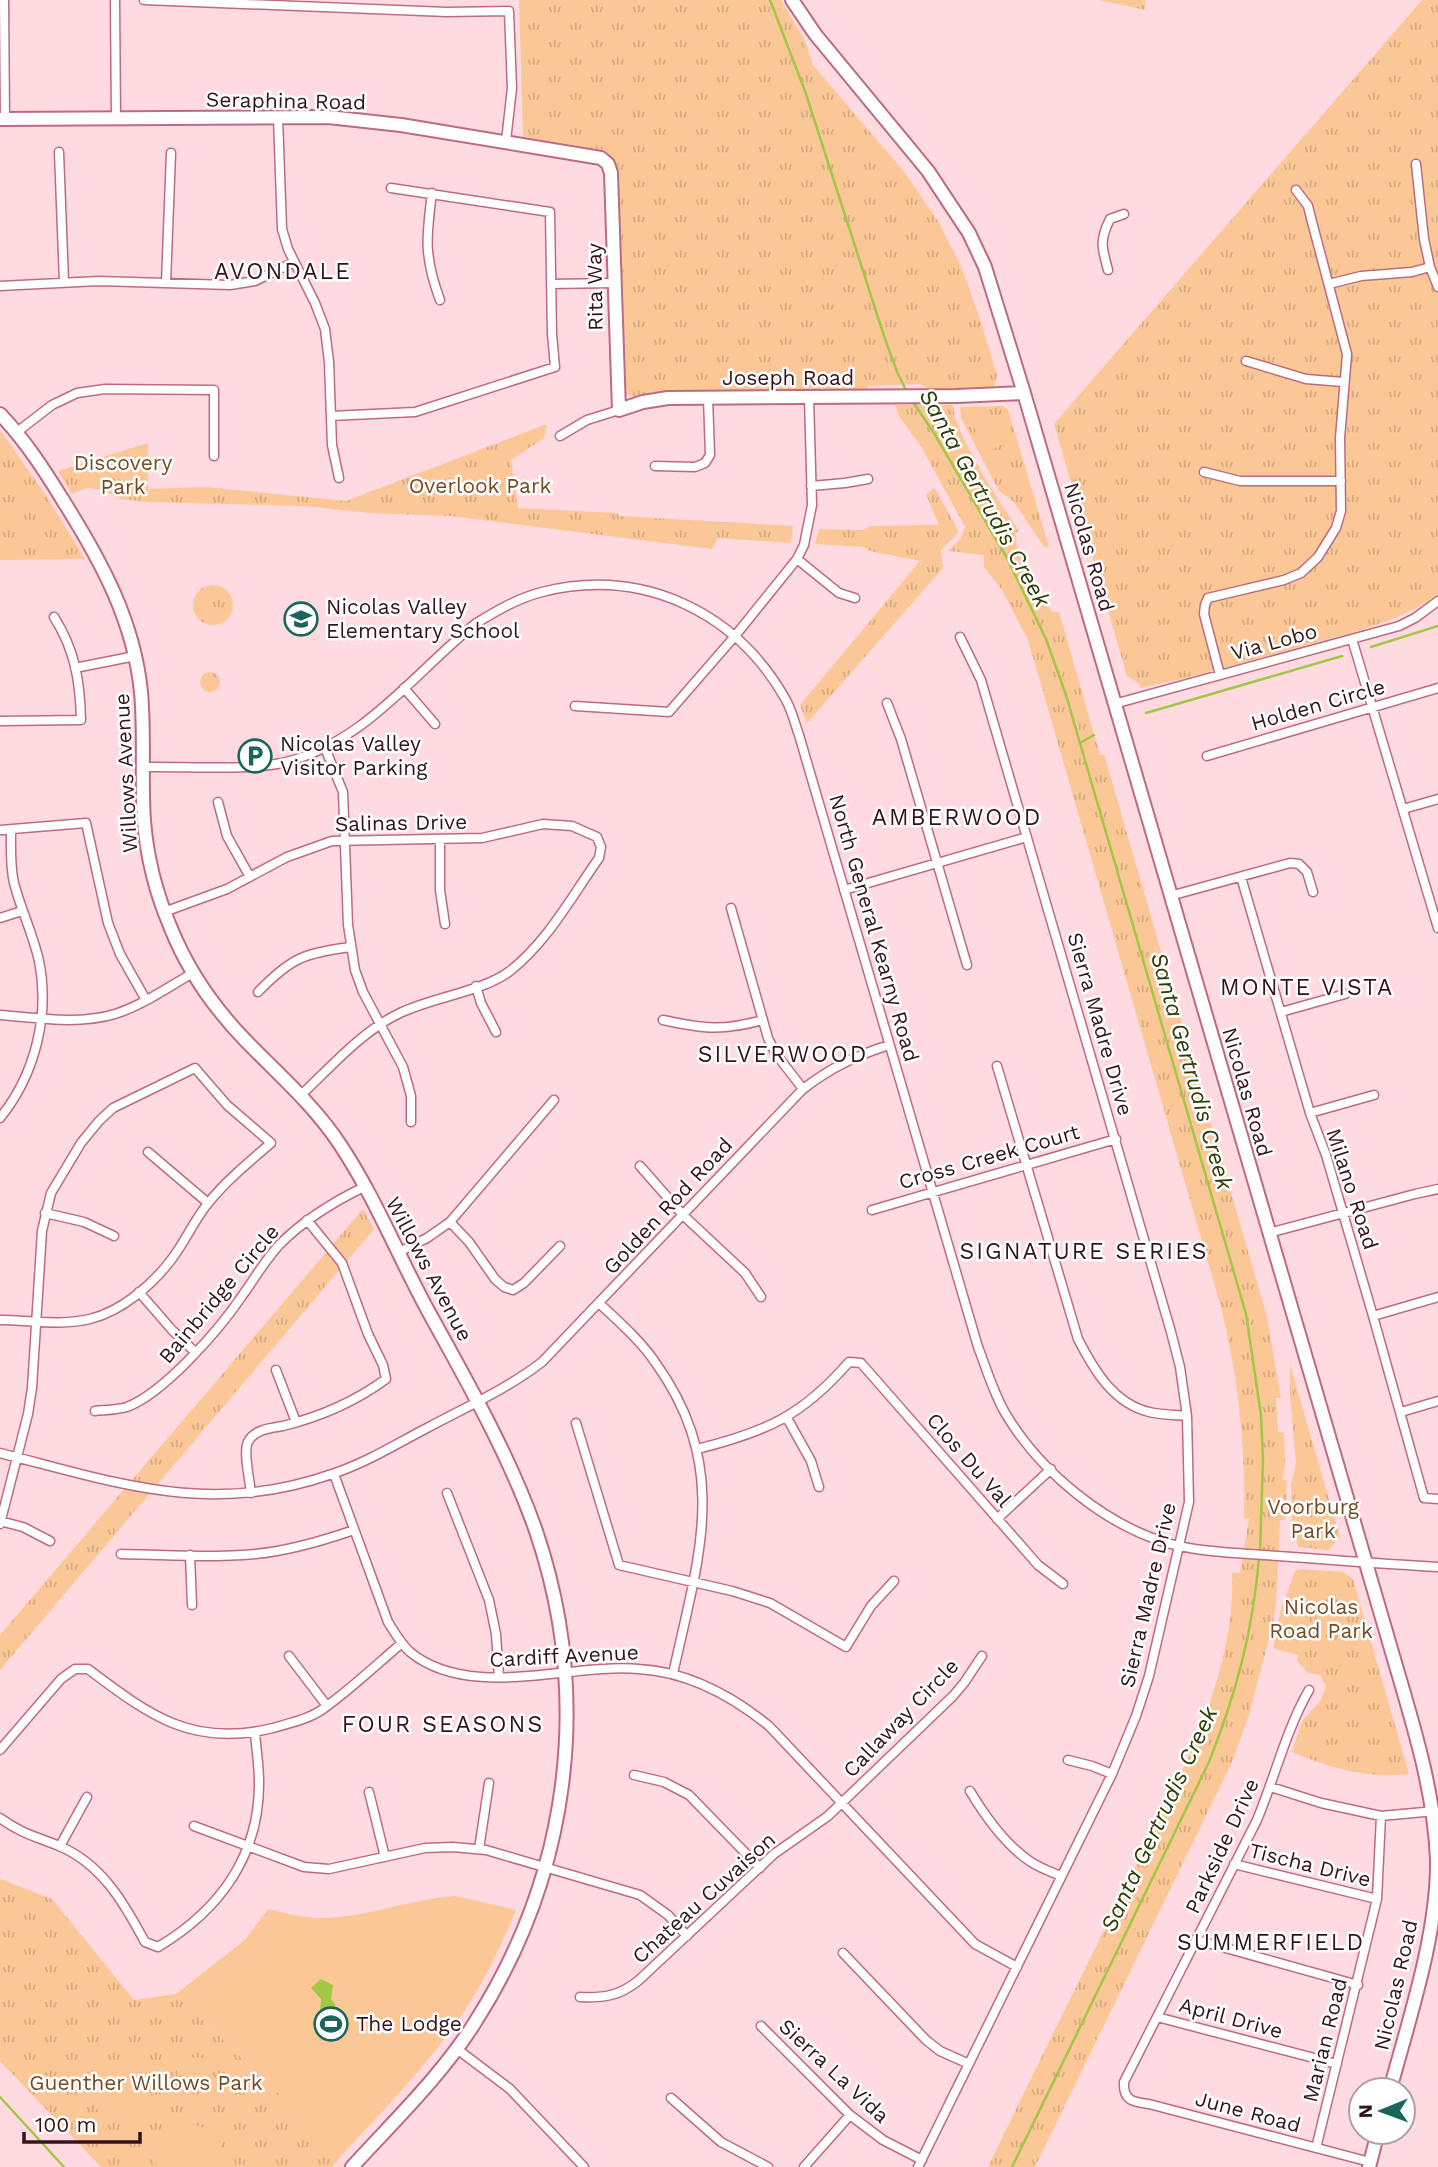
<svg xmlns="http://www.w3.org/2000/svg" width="1438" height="2167" viewBox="0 0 1438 2167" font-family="'Work Sans',sans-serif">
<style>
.grass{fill:url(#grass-tufts)}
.pitch{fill:#fbc796}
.water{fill:#a2c745}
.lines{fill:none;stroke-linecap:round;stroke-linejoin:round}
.stream{stroke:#a2c745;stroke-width:2.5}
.street-casing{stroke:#bd6b80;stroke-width:11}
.secondary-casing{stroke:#bd6b80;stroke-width:16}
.street{stroke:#fff;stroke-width:8}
.secondary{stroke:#fff;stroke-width:12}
.labels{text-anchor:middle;stroke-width:5;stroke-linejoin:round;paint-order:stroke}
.street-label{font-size:21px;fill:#33131c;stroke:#fff}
.park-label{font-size:21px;fill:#734b24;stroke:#fff}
.poi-label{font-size:21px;fill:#33131c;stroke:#fff;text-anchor:start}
.neighbourhood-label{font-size:23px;letter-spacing:2px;fill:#33131c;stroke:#fff}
.water-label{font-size:23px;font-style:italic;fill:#2d3c06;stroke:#fff}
</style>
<defs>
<pattern id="grass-tufts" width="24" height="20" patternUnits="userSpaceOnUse" patternTransform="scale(1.75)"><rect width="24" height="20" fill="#fbc796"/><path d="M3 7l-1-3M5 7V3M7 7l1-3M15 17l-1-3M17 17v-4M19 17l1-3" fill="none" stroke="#d8aa81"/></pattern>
</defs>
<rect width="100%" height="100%" fill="#ffdae1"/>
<path class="grass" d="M 519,0 L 781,0 L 805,41 L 813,65 L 905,173 L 938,221 L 961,266 L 979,316 L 997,375 L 994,387 L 989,390 L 930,390 L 920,384 L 867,386 L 869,392 L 652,392 L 634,397 L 627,395 L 623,387 L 619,175 L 616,163 L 603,150 L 523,137 Z
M 1099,0 L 1145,0 L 1145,10 Z
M 1422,0 L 1438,0 L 1438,597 L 1436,595 C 1394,626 1340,635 1291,649 C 1241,663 1191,678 1140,688 L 1139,683 L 1127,676 L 1054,424 Z
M 895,405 L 953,405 C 954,434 1002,505 1019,531 L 1015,533 L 1018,551 L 1052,612 L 1059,612 L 1100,755 L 1104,754 L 1267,1317 L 1281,1398 L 1276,1398 L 1278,1432 L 1284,1433 L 1285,1464 L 1282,1480 L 1287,1481 L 1285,1520 L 1280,1520 L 1276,1605 L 1272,1627 L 1249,1715 L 1232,1762 L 1035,2167 L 988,2167 C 1031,2078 1075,1989 1119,1900 C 1166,1804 1237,1683 1232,1573 L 1240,1573 L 1249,1519 L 1244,1518 C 1246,1446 1238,1377 1221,1307 L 1028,640 L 1002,590 L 984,567 L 984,555 L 948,551 L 961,538 L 965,527 L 922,448 L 899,416 Z
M 1003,406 L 1008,410 L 1049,547 L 1044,547 L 1014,502 L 999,491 L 961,418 L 960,407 Z
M 547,424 L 544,438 L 511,460 L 518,508 L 617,513 L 619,516 L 793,526 L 791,543 L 718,538 L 712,549 L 451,516 L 370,513 L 304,506 L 148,502 L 120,499 L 103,490 L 87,488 L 72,494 L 58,471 L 148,443 L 148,489 L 205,487 L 346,501 Z
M 0,430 L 45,494 L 85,559 L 0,560 Z
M 935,488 L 959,532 L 941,550 L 943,568 L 807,723 L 800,705 L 920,561 L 870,551 L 864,547 L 815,544 L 819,529 L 864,530 L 870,526 L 939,525 L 926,494 Z
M193 605a20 20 0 1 1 40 0a20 20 0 1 1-40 0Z
M200 682a10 10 0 1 1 20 0a10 10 0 1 1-20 0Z
M 363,1209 L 374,1229 L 0,1670 L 0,1635 Z
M 1290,1365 L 1340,1537 L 1328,1550 L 1298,1547 L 1292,1523 L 1291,1484 L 1296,1463 L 1290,1396 Z
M 1300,1569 L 1343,1572 L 1353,1579 L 1409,1774 C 1368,1779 1330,1768 1292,1752 L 1302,1721 L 1321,1700 L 1326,1686 L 1320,1675 L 1308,1673 L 1297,1661 L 1298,1655 L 1273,1648 L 1281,1609 L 1295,1571 Z
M 0,1879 L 52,1899 L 134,2000 L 176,1994 L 342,2155 L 332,2167 L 101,2167 L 0,2061 Z"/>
<path class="pitch" d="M 988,415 L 1003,444 L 987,452 L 972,423 Z
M1289 1627a11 11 0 1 1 22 0a11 11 0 1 1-22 0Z
M 455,1896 L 516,1910 C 502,1942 489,1973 470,2002 C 435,2058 387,2106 342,2155 L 176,1994 L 245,1940 L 268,1909 C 288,1914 307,1919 327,1918 C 370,1916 412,1899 455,1896 Z
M 126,2057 C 140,2066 150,2091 143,2108 C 139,2116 130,2123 123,2127 L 96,2109 L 83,2087 L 86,2079 Z
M 178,2057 L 206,2058 L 205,2075 L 177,2075 Z
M 200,2078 L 227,2078 L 227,2096 L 199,2096 Z
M 184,2123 C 202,2126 217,2130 222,2149 L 209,2167 L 160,2167 L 152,2161 C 158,2144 166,2128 184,2123 Z"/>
<path class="water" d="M 321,1979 L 333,1985 L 331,1999 L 336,2005 L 326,2013 L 320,2011 L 321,1999 L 311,1988 Z"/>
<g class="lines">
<path class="stream" d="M 770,0 L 805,91 L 884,336 L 897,372 L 906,390
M 913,402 L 934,433 L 1007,558 L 1046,639 L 1066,695 L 1246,1314 L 1261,1415 L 1263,1461 L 1260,1551
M 1371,647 L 1438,626
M 1146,713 L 1342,656
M 1080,743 L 1094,735
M 0,2097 L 64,2167
M 1012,2167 L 1209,1762 C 1236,1694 1253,1631 1259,1558"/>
<defs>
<path id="street" d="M 4,0 L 5,119
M 115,0 L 116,119
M 144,0 L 447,12 L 509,11 L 512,88 L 506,141
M 278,117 L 282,229 L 288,249 L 315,303 L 325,329 L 329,362 L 332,445 L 339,478
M 59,152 L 64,282
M 432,193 C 426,238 424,257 440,300
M 1430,267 L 1438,287
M 1108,270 C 1102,248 1099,241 1110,219 L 1124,214
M 166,283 L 171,153
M 551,284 L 614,283
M 1329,284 L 1361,276 L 1412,272 L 1430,267 L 1424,239 L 1416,164
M 0,286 L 99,281 L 230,285 L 255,281 L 294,262
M 1246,361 L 1306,379 L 1343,382
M 331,416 L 415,412 L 555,367 L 552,334 L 550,212 L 391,188
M 17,432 L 52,405 L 77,393 L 105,389 L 214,390 L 214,456
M 560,436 L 587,420 L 619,410
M 655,466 L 695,467 L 705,463 L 710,455 L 708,398
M 1204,472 L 1240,481 L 1341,481
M 811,486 L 845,483 L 868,479
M 797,559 L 839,593 L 855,598
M 1352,639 L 1438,928
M 75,668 L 135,656
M 1220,675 L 1204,614 L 1205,605 L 1208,598 L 1284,580 L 1301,573 L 1318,557 L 1336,528 L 1341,511 L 1340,438 L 1347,354 L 1311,218 L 1308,206 L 1296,190
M 404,688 L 435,724
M 887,703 L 901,739 L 967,965
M 1114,704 L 1399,626 L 1415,618 L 1438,601
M 575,706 L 669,712 L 735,636 L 797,559 L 804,545 L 812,505 L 809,397
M 0,721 L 81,720 C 80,681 75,650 54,617
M 325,748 L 343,792 L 348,925 L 355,970 L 363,992 L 403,1067 L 411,1096 L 411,1122
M 1207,756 L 1438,688
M 143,767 C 186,766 241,771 282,763 C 363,745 414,673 475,624 C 496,611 518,598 542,592 C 642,567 736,611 786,700 C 792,711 795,724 799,735 L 978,1347 C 987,1370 994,1395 1007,1416 C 1041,1472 1104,1524 1167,1543 C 1203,1553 1241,1553 1278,1556 C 1331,1560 1385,1564 1438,1567
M 218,802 L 227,836 L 250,877
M 1403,809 L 1438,799
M 0,830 L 86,823 L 108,923 L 120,954 L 146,1000
M 440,839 L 440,890 L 445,924
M 1241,877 L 1310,1113 L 1326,1155 L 1373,1316 L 1424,1498 L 1438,1499
M 844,890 L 1027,837
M 1170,896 L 1290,863 L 1299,864 L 1307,872 L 1313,892
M 731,908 L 768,1038 L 776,1054 L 803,1089
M 164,912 L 227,889 L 287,857 L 332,841 L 482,838 L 543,824 L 572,826 L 597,837 L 601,847 L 599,858 C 572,896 548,941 510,971 C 482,992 433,997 400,1013 C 362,1031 331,1067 301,1095
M 0,918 L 22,911
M 476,986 L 481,1003 L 496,1032
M 258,992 C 291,958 304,953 350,947
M 1281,1012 L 1345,994
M 0,1015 C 38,1018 78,1025 115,1014 C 143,1005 168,987 193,973
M 663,1020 C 705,1029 722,1031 763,1020
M 997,1066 L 1078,1339 C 1094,1370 1113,1403 1149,1412 C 1161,1415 1175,1415 1187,1416
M 1310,1113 L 1374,1095
M 0,1118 C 35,1075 50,1015 39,961 C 33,934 21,910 14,883 C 10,866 11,848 11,830
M 148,1152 L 208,1203
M 640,1166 L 683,1215 L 745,1273 L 761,1297
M 872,1210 L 1116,1139
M 45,1213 L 84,1222 L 114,1236
M 450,1222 L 469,1242 L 495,1279 L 504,1287 L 513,1290 L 524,1283 L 560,1246
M 1269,1233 L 1415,1194 L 1438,1189
M 397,1253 L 427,1238 L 450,1222 L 554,1100
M 139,1292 L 172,1330 L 195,1352
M 600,1304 C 619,1322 640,1340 655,1362 C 732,1469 698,1558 673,1674
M 1373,1316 L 1438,1297
M 0,1320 C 30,1320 61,1326 90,1319 C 122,1311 152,1285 171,1260 C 185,1242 194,1220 209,1202 C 227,1180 249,1162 271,1143 L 227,1105 L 195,1068 L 113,1108 L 99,1121 L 81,1143 L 51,1193 L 42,1231 L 32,1388 L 28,1414 L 0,1524
M 276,1370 L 296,1422
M 95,1411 C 105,1410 117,1410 127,1407 C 164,1393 220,1329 242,1296 C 255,1278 265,1260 280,1244 C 305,1219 333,1202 364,1187
M 1401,1412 L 1438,1401
M 787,1418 L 811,1461 L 819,1487
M 576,1423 L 619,1565 L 732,1591 L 770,1603 L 846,1647 L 871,1606 L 894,1581
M 697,1449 C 766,1432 802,1416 849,1362 L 861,1363 L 1038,1565 L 1063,1584
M 0,1453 C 118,1483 210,1517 332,1474 C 366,1463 396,1444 427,1428 C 466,1407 507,1389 542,1362 L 803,1089 C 832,1067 855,1056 889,1045
M 334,1474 L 388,1622 C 395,1633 401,1644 410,1652 C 470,1701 569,1663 639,1669 C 689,1672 731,1695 769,1726 L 975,1944 L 1017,1967
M 251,1493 C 250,1481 242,1449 249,1440 C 256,1429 272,1428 283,1426 C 319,1417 356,1401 386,1379 L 383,1365 L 368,1334 L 342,1263 L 307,1220
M 447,1493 L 489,1600 L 496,1634 L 499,1677
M 997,1519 L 1051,1469
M 0,1521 L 23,1527 L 50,1541
M 121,1554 C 165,1555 211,1558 255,1554 C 289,1551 322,1541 354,1530
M 190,1555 L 192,1605
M 289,1656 L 327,1706
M 1309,1690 C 1286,1730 1275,1777 1257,1820 L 1124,2082 C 1123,2101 1133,2102 1149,2104 L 1370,2162
M 0,1750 L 61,1679 L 75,1669 L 88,1669 C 149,1715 192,1748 273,1728 C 290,1723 309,1719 323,1709 C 351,1689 376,1665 402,1643
M 1068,1760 L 1092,1766 L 1112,1774
M 634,1775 L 664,1782 L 689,1795 L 760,1868
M 1271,1787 L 1321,1803 L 1381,1816 L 1435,1811
M 970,1791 C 985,1816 1005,1845 1031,1862 C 1040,1868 1051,1872 1061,1876
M 369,1792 L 385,1857
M 0,1818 C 22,1834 35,1836 59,1846 C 102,1864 124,1903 145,1942 L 158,1947 C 220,1910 260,1855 259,1781 C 259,1765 256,1748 255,1732
M 194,1826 L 304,1867 L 329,1869 L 425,1848 L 453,1847 L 486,1850 L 640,1895 L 668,1915 L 687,1936
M 60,1846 L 87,1797
M 479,1849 L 489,1783
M 1234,1864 L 1377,1899
M 1197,1940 L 1358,1985
M 843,1953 L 926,2040 L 940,2051 L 969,2064
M 580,1997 C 604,1998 619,1996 638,1981 L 774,1854 L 828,1816 L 953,1696 L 964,1683 L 982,1656
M 1157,2017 L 1337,2064
M 761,2026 L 850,2115 L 883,2140 L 922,2160
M 457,2049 L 510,2089 L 584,2167
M 671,2098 L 721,2142 L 768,2167
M 1316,2148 L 1377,1899 L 1381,1816
M 804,2167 L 850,2115
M 918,2167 L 1112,1774 L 1136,1716 L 1149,1676 L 1189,1502 L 1187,1416 L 1180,1367 L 1171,1332 L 981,680 L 960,637"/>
<path id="secondary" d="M 792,0 L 815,34 L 928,171 L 969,233 L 985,267 L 1024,393 L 1387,1635 C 1408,1709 1434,1783 1437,1860 C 1438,1933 1409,2019 1390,2090
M 0,119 L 328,117 L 401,125 L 601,158 L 608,164 L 611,173 L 619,410 L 643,402 L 668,398 L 957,396 L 1024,393
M 0,414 C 25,440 45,471 64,502 C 101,561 134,621 141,692 C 145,735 141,778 144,821 C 147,857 156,893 170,926 C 187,969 214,1008 246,1041 C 278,1074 313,1104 339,1143 C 376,1198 400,1261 432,1318 C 470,1387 510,1457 536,1531 C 593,1699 569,1876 474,2024 C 440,2077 394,2121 352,2167
M 1369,2167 L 1378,2132"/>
</defs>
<use href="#street" class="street-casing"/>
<use href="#secondary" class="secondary-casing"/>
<use href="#street" class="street"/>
<use href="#secondary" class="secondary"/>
</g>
<defs>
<symbol id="school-ring" viewBox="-11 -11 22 22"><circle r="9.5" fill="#fff" stroke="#1a655c" stroke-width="1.5"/><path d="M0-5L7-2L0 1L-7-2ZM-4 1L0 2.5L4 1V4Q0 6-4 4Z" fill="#1a655c"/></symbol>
<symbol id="parking-ring" viewBox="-11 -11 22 22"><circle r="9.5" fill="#fff" stroke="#1a655c" stroke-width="1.5"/><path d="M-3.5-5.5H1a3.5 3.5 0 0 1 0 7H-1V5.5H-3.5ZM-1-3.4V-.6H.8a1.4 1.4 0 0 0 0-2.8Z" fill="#1a655c"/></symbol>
<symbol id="stadium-ring" viewBox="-11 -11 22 22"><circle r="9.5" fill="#fff" stroke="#1a655c" stroke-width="1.5"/><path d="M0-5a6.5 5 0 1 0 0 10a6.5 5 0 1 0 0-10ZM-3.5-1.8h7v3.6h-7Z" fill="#1a655c"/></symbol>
</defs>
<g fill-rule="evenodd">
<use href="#school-ring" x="282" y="600" width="38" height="38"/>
<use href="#parking-ring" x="236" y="737" width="38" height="38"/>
<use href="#stadium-ring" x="312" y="2005" width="38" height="38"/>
</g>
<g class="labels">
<g class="street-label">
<text transform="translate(286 101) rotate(1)" y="7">Seraphina Road</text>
<text transform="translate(595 287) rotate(-91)" y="7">Rita Way</text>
<text x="788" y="385">Joseph Road</text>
<text transform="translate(1089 547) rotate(74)" y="7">Nicolas Road</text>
<text transform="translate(1274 642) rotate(-15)" y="7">Via Lobo</text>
<text transform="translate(1318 705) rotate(-16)" y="7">Holden Circle</text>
<text transform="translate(126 773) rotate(-93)" y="7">Willows Avenue</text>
<text transform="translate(401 823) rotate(-1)" y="7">Salinas Drive</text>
<text transform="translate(874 928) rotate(74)" y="7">North General Kearny Road</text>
<text transform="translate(1100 1024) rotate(74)" y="7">Sierra Madre Drive</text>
<text transform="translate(1247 1092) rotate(74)" y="7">Nicolas Road</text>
<text transform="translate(989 1157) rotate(-16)" y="7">Cross Creek Court</text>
<text transform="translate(1352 1189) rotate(72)" y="7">Milano Road</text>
<text transform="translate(668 1206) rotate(-47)" y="7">Golden Rod Road</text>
<text transform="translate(429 1269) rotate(62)" y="7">Willows Avenue</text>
<text transform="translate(219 1294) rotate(-50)" y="7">Bainbridge Circle</text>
<text transform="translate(969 1460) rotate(49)" y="7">Clos Du Val</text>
<text transform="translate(1148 1595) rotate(-77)" y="7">Sierra Madre Drive</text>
<text transform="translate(564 1656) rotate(-3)" y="7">Cardiff Avenue</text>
<text transform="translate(901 1718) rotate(-46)" y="7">Callaway Circle</text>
<text transform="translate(1222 1846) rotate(-65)" y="7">Parkside Drive</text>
<text transform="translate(1310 1865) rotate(14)" y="7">Tischa Drive</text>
<text transform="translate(704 1898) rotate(-42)" y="7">Chateau Cuvaison</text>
<text transform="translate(1396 1985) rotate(-77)" y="7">Nicolas Road</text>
<text transform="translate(1231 2018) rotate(15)" y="7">April Drive</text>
<text transform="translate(1325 2040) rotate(-76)" y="7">Marian Road</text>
<text transform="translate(834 2071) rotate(43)" y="7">Sierra La Vida</text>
<text transform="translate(1248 2112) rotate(15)" y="7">June Road</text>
</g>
<g class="park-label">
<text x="123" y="470">Discovery<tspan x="123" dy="24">Park</tspan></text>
<text x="480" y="493">Overlook Park</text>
<text x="1313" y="1514">Voorburg<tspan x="1313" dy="24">Park</tspan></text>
<text x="1321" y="1614">Nicolas<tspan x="1321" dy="24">Road Park</tspan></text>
<text x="146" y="2090">Guenther Willows Park</text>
</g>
<g class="poi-label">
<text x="326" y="614">Nicolas Valley<tspan x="326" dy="24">Elementary School</tspan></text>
<text x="280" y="751">Nicolas Valley<tspan x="280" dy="24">Visitor Parking</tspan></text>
<text x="356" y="2031">The Lodge</text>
</g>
<g class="neighbourhood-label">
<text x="283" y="279">AVONDALE</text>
<text x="957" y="825">AMBERWOOD</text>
<text x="1307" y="995">MONTE VISTA</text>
<text x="783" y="1062">SILVERWOOD</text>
<text x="1084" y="1259">SIGNATURE SERIES</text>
<text x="443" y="1732">FOUR SEASONS</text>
<text x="1271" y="1950">SUMMERFIELD</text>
</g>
<g class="water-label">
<text transform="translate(985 498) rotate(61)" y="8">Santa Gertrudis Creek</text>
<text transform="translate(1192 1071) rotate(74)" y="8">Santa Gertrudis Creek</text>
<text transform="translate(1159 1819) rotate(-65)" y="8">Santa Gertrudis Creek</text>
</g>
</g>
<g transform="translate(1382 2111) rotate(269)"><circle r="33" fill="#ffffff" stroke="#ada1a4" stroke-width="2"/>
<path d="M0-5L12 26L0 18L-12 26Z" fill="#1a655c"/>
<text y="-10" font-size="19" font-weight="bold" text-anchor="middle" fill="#33131c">N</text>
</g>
<path d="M24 2132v10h116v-10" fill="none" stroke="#33131c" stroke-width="3.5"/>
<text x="35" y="2132" font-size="21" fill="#33131c" stroke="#ffffff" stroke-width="5" paint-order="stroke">100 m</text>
</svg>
